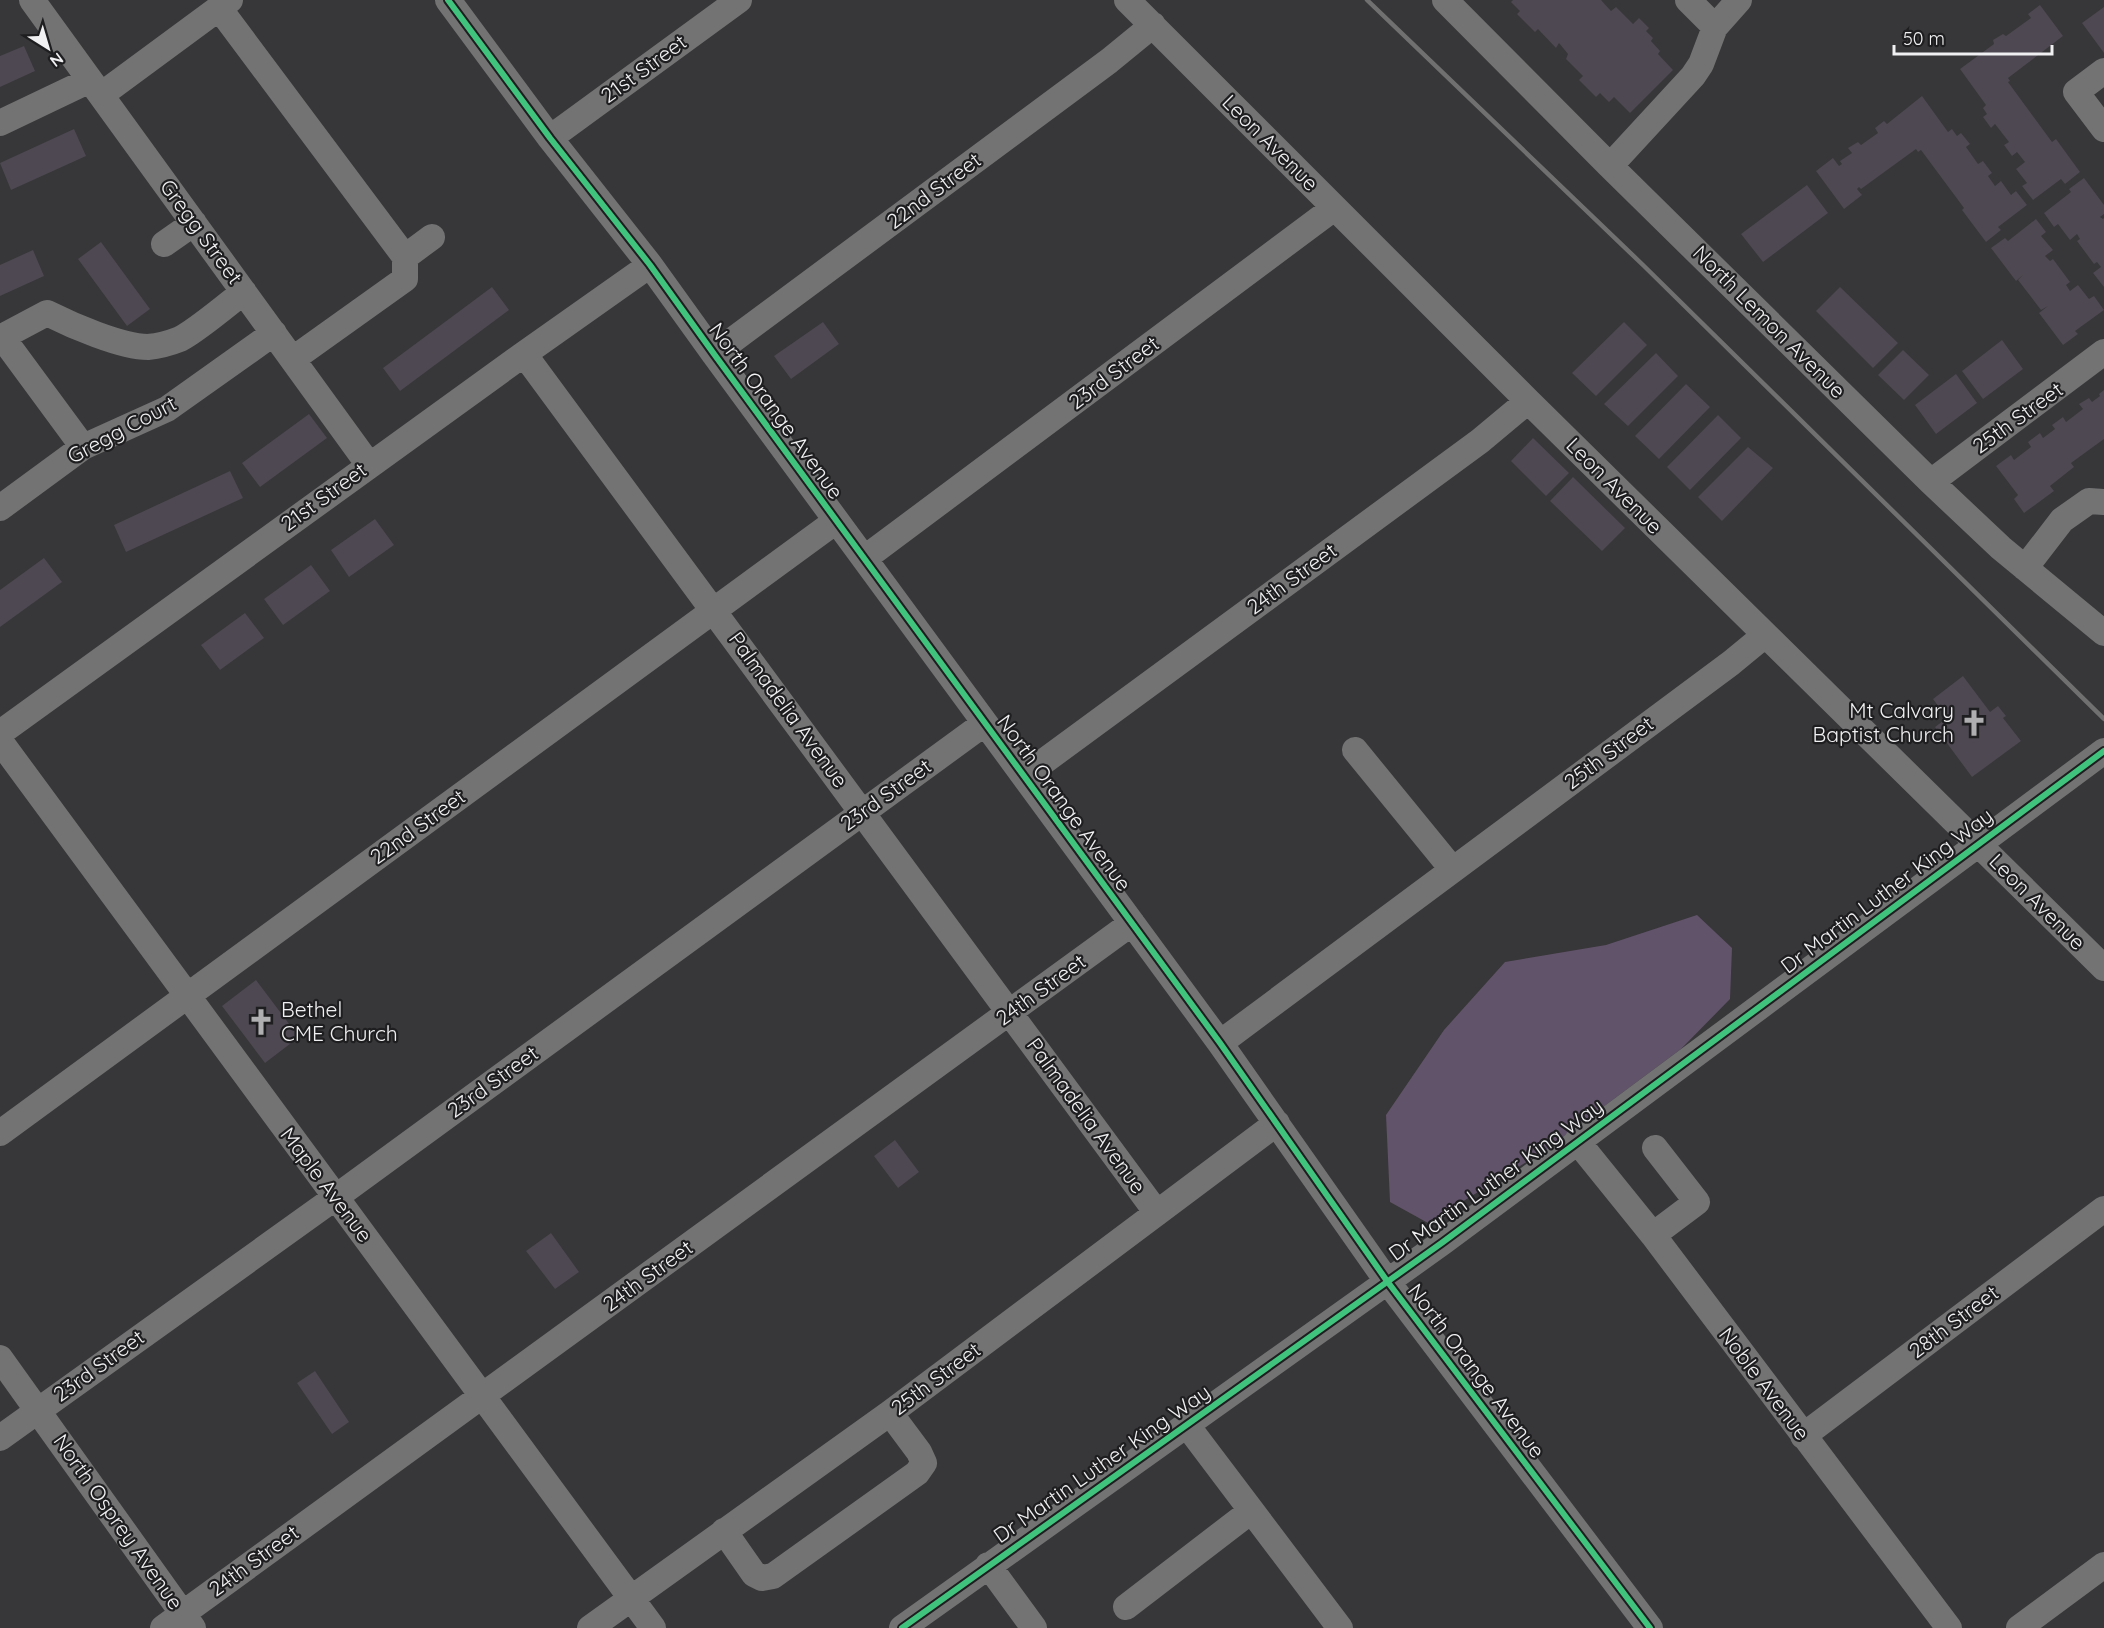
<svg xmlns="http://www.w3.org/2000/svg" width="2104" height="1628" viewBox="0 0 2104 1628" font-family="Quicksand,sans-serif">
<style>
.green{fill:#61536a}
.building{fill:#4d4851}
.lines{fill:none;stroke-linecap:round;stroke-linejoin:round}
.minor{stroke:#737374;stroke-width:26}
.rail{stroke:#707070;stroke-width:4.5}
.cycleway-casing{stroke:#1e1d1f;stroke-width:10}
.cycleway{stroke:#40c37c;stroke-width:6}
.labels{text-anchor:middle;stroke-width:4.5;stroke-linejoin:round;paint-order:stroke}
.street-label{font-size:21px;fill:#f0eff1;stroke:#1e1d1f}
.poi-label{font-size:21px;fill:#f0eff1;stroke:#1e1d1f;text-anchor:end}
</style>
<rect width="100%" height="100%" fill="#373638"/>
<path class="green" d="M 1697,915 L 1732,948 L 1730,999 L 1681,1049 L 1544,1151 L 1428,1223 L 1390,1202 L 1386,1115 L 1444,1030 L 1505,962 L 1606,945 Z"/>
<path class="building" d="M 1513,0 L 1601,0 L 1611,11 L 1616,7 L 1633,24 L 1639,18 L 1649,28 L 1646,31 L 1653,38 L 1651,41 L 1660,51 L 1658,54 L 1673,70 L 1630,113 L 1614,97 L 1609,102 L 1600,93 L 1596,97 L 1579,80 L 1583,76 L 1566,59 L 1568,54 L 1559,43 L 1556,48 L 1538,29 L 1535,32 L 1517,14 L 1520,11 L 1511,2 Z
M 2040,5 L 2063,36 L 2008,78 L 2010,81 L 2008,82 L 2052,142 L 2056,139 L 2080,172 L 2065,184 L 2061,179 L 2033,200 L 2022,186 L 2027,183 L 2016,169 L 2025,162 L 2017,152 L 2012,156 L 2004,145 L 2009,142 L 1995,124 L 1991,128 L 1983,117 L 1987,114 L 1983,108 L 1986,105 L 1960,69 L 1994,44 L 1993,40 L 2003,34 L 2006,36 L 2031,18 L 2028,14 Z
M 2104,7 L 2104,53 L 2082,23 Z
M 24,46 L 35,71 L 0,87 L 0,56 Z
M 1922,96 L 1948,132 L 1952,129 L 1957,136 L 1961,133 L 1970,144 L 1966,147 L 1978,164 L 1983,161 L 1992,173 L 1988,176 L 1995,186 L 2001,181 L 2011,195 L 2016,191 L 2027,205 L 1998,227 L 2001,230 L 1986,242 L 1962,210 L 1964,208 L 1921,150 L 1918,152 L 1916,149 L 1861,189 L 1859,187 L 1857,189 L 1862,195 L 1844,209 L 1816,171 L 1833,158 L 1839,166 L 1842,164 L 1840,161 L 1852,153 L 1848,148 L 1858,142 L 1861,145 L 1878,133 L 1875,128 L 1884,121 L 1887,124 Z
M 74,129 L 86,156 L 11,190 L 0,163 Z
M 2084,178 L 2104,205 L 2104,214 L 2100,217 L 2103,219 L 2104,218 L 2104,287 L 2093,273 L 2101,267 L 2097,262 L 2094,264 L 2077,241 L 2080,239 L 2077,234 L 2070,240 L 2058,224 L 2054,227 L 2044,213 L 2071,192 L 2069,189 Z
M 1807,185 L 1828,213 L 1763,262 L 1741,234 Z
M 2036,219 L 2046,232 L 2041,236 L 2053,250 L 2045,256 L 2050,261 L 2053,259 L 2070,282 L 2066,285 L 2070,291 L 2078,285 L 2089,299 L 2094,296 L 2104,310 L 2075,331 L 2078,334 L 2063,345 L 2039,313 L 2048,306 L 2041,310 L 2018,280 L 2023,275 L 2016,281 L 1991,248 L 2005,238 L 2008,241 Z
M 101,242 L 150,309 L 127,326 L 78,259 Z
M 33,250 L 44,276 L 0,296 L 0,265 Z
M 492,287 L 509,310 L 400,391 L 383,368 Z
M 1840,287 L 1898,343 L 1873,368 L 1816,311 Z
M 823,322 L 839,344 L 791,379 L 774,356 Z
M 1624,322 L 1647,345 L 1596,396 L 1572,373 Z
M 2002,340 L 2023,369 L 1983,399 L 1962,371 Z
M 1903,350 L 1929,375 L 1904,400 L 1878,375 Z
M 1656,353 L 1678,376 L 1628,426 L 1604,404 Z
M 1956,374 L 1977,403 L 1936,434 L 1915,405 Z
M 1686,384 L 1710,407 L 1659,459 L 1635,436 Z
M 2104,390 L 2104,439 L 2071,463 L 2074,467 L 2050,486 L 2054,491 L 2024,513 L 2014,499 L 2018,495 L 1996,466 L 2011,455 L 2014,460 L 2031,447 L 2028,442 L 2040,433 L 2043,438 L 2055,429 L 2052,425 L 2063,417 L 2066,422 L 2083,409 L 2079,404 L 2089,398 L 2092,402 L 2100,396 L 2099,394 Z
M 309,414 L 327,438 L 260,487 L 242,463 Z
M 1718,415 L 1741,438 L 1690,490 L 1667,467 Z
M 1533,438 L 1569,473 L 1546,496 L 1511,461 Z
M 1748,447 L 1773,468 L 1722,521 L 1698,497 Z
M 230,471 L 243,498 L 126,552 L 114,525 Z
M 1573,477 L 1625,528 L 1602,551 L 1550,501 Z
M 375,519 L 394,545 L 349,577 L 331,550 Z
M 44,558 L 62,582 L 0,627 L 0,590 Z
M 311,565 L 330,591 L 283,625 L 264,599 Z
M 245,613 L 264,638 L 220,670 L 201,645 Z
M 1963,676 L 1990,712 L 1998,706 L 2006,716 L 2003,718 L 2021,741 L 1972,777 L 1935,727 L 1947,718 L 1933,699 Z
M 256,980 L 299,1037 L 265,1063 L 222,1006 Z
M 895,1140 L 919,1172 L 898,1188 L 874,1156 Z
M 551,1233 L 579,1272 L 555,1289 L 526,1251 Z
M 315,1371 L 349,1422 L 332,1434 L 297,1383 Z"/>
<g class="lines">
<path class="minor" d="M 32,0 L 369,465
M 230,0 L 219,8 L 405,257 L 405,279 L 293,359
M 448,0 L 550,138 L 650,265 L 714,354 L 1220,1043 L 1387,1281 L 1650,1628
M 1127,0 L 1528,401 L 2104,968
M 1445,0 L 1610,166 L 1931,482 L 2001,548 L 2104,633
M 1688,0 L 1715,27
M 2104,71 L 2076,92 L 2104,129
M 101,95 L 219,8
M 0,123 L 90,80
M 550,138 L 739,0
M 1610,166 L 1693,76 L 1701,64 L 1715,27 L 1739,0
M 164,244 L 194,223
M 405,257 L 432,237
M 2,337 L 83,447
M 0,338 L 47,313 C 71,325 121,347 148,347 C 159,346 170,343 180,339 C 199,329 226,305 244,292
M 524,354 L 1157,1213
M 714,354 L 1109,61 L 1153,25
M 1931,482 L 2104,352
M 0,508 L 83,447 L 167,409 L 274,333
M 865,558 L 1334,208
M 2025,568 L 2062,520 L 2089,501 L 2104,502
M 0,733 L 524,354 L 650,265
M 0,741 L 653,1628
M 1355,750 L 1453,870
M 1024,776 L 1480,441 L 1528,401
M 1220,1043 L 1731,663 L 1765,635
M 0,1133 L 836,521
M 1577,1141 L 1653,1235 L 1949,1628
M 1653,1235 L 1697,1202 L 1655,1148
M 0,1358 L 193,1628
M 1186,1424 L 1340,1628
M 1803,1436 L 2104,1209
M 0,1438 L 336,1197 L 985,723
M 724,1531 L 754,1574 L 762,1578 L 773,1576 L 917,1473 L 924,1463 L 919,1452 L 890,1413
M 988,1565 L 1034,1628
M 1126,1607 L 1251,1511
M 163,1628 L 1132,923
M 590,1628 L 890,1413 L 1277,1123
M 902,1628 L 1443,1242 L 2104,751
M 2019,1628 L 2104,1565"/>
<path class="rail" d="M 1367,0 L 1644,266 L 2104,719"/>
<defs>
<path id="cycleway" d="M 448,0 L 550,138 L 650,265 L 714,354 L 1220,1043 L 1387,1281 L 1650,1628
M 902,1628 L 1443,1242 L 2104,751"/>
</defs>
<use href="#cycleway" class="cycleway-casing"/>
<use href="#cycleway" class="cycleway"/>
</g>
<defs>
<symbol id="church-bare" viewBox="-9 -9 18 18"><path d="M-1.2-6h2.4v3.5h3.3v2.4h-3.3V6h-2.4V-.1h-3.3v-2.4h3.3Z" fill="#afaeb0" stroke="#1e1d1f" stroke-width="2.5" paint-order="stroke"/></symbol>
</defs>
<g fill-rule="evenodd">
<use href="#church-bare" x="1955" y="704" width="38" height="38"/>
<use href="#church-bare" x="242" y="1003" width="38" height="38"/>
</g>
<g class="labels">
<g class="street-label">
<text transform="translate(644 69) rotate(-36)" y="7">21st Street</text>
<text transform="translate(1270 143) rotate(45)" y="7">Leon Avenue</text>
<text transform="translate(934 191) rotate(-37)" y="7">22nd Street</text>
<text transform="translate(201 232) rotate(54)" y="7">Gregg Street</text>
<text transform="translate(1769 322) rotate(45)" y="7">North Lemon Avenue</text>
<text transform="translate(1114 373) rotate(-37)" y="7">23rd Street</text>
<text transform="translate(776 411) rotate(54)" y="7">North Orange Avenue</text>
<text transform="translate(2018 418) rotate(-36)" y="7">25th Street</text>
<text transform="translate(122 430) rotate(-28)" y="7">Gregg Court</text>
<text transform="translate(1614 486) rotate(45)" y="7">Leon Avenue</text>
<text transform="translate(324 497) rotate(-36)" y="7">21st Street</text>
<text transform="translate(1292 579) rotate(-36)" y="7">24th Street</text>
<text transform="translate(788 710) rotate(54)" y="7">Palmadelia Avenue</text>
<text transform="translate(1609 753) rotate(-37)" y="7">25th Street</text>
<text transform="translate(886 795) rotate(-36)" y="7">23rd Street</text>
<text transform="translate(1064 803) rotate(54)" y="7">North Orange Avenue</text>
<text transform="translate(418 827) rotate(-36)" y="7">22nd Street</text>
<text transform="translate(1887 891) rotate(-37)" y="7">Dr Martin Luther King Way</text>
<text transform="translate(2037 902) rotate(45)" y="7">Leon Avenue</text>
<text transform="translate(1041 990) rotate(-36)" y="7">24th Street</text>
<text transform="translate(493 1082) rotate(-36)" y="7">23rd Street</text>
<text transform="translate(1086 1116) rotate(54)" y="7">Palmadelia Avenue</text>
<text transform="translate(1496 1180) rotate(-36)" y="7">Dr Martin Luther King Way</text>
<text transform="translate(326 1185) rotate(53)" y="7">Maple Avenue</text>
<text transform="translate(648 1276) rotate(-36)" y="7">24th Street</text>
<text transform="translate(1954 1322) rotate(-37)" y="7">28th Street</text>
<text transform="translate(99 1366) rotate(-36)" y="7">23rd Street</text>
<text transform="translate(1476 1371) rotate(53)" y="7">North Orange Avenue</text>
<text transform="translate(936 1379) rotate(-37)" y="7">25th Street</text>
<text transform="translate(1764 1384) rotate(53)" y="7">Noble Avenue</text>
<text transform="translate(1102 1464) rotate(-35)" y="7">Dr Martin Luther King Way</text>
<text transform="translate(118 1522) rotate(55)" y="7">North Osprey Avenue</text>
<text transform="translate(254 1561) rotate(-36)" y="7">24th Street</text>
</g>
<g class="poi-label">
<text x="1954" y="718">Mt Calvary<tspan x="1954" dy="24">Baptist Church</tspan></text>
<text x="281" y="1017" text-anchor="start">Bethel<tspan x="281" dy="24">CME Church</tspan></text>
</g>
</g>
<g transform="translate(48 48) rotate(143)" stroke="#1e1d1f" stroke-width="4.5" paint-order="stroke">
<path d="M0-4.5L10 22L0 15L-10 22Z" fill="#f0eff1"/>
<text y="-9" font-size="16" font-weight="bold" text-anchor="middle" fill="#f0eff1">N</text>
</g>
<path d="M1894 45v9h158v-9" fill="none" stroke="#f0eff1" stroke-width="3"/>
<text x="1903" y="45" font-size="18" fill="#f0eff1" stroke="#1e1d1f" stroke-width="4.5" paint-order="stroke">50 m</text>
</svg>
